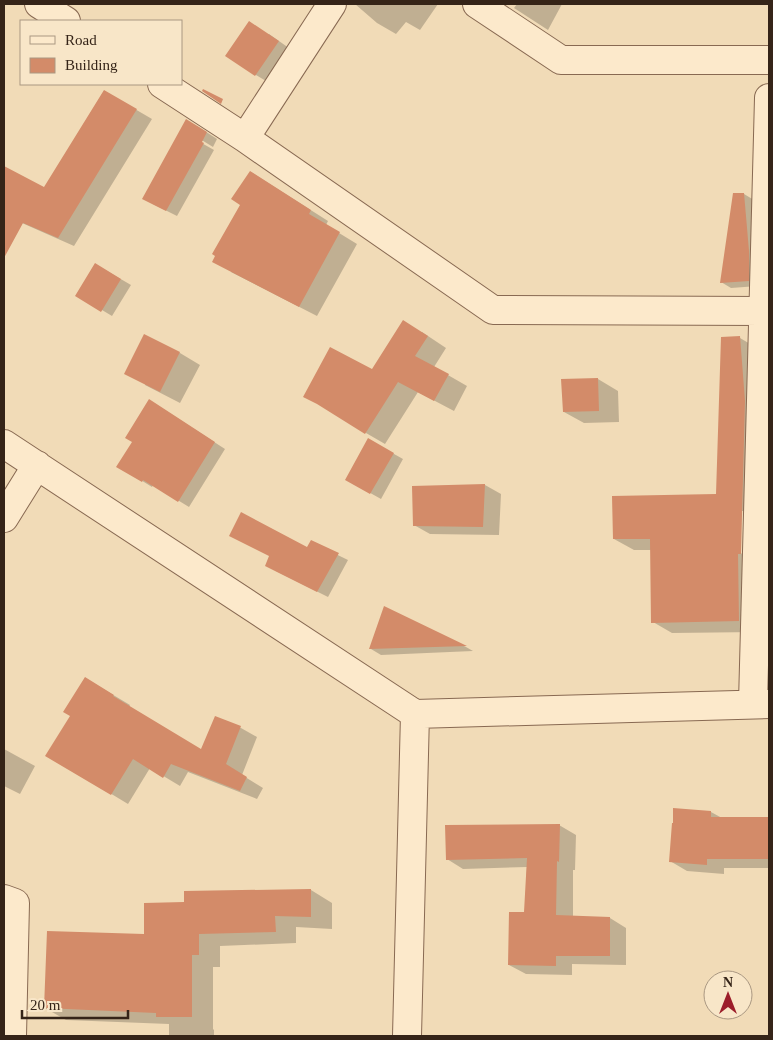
<svg xmlns="http://www.w3.org/2000/svg" width="773" height="1040" viewBox="0 0 773 1040" font-family="'Times New Roman',serif">
<style>
.shadow{fill:#0003}
.building{fill:#d38b69}
.lines{fill:none;stroke-linecap:round;stroke-linejoin:round}
.minor-casing{stroke:#886952;stroke-width:30}
.minor{stroke:#fce9cb;stroke-width:28}
</style>
<rect width="100%" height="100%" fill="#f1dbb7"/>
<path class="shadow" d="M 355,4 L 438,4 L 420,30 L 406,22 L 396,34 L 377,23 Z
M 517,4 L 562,4 L 548,30 L 514,8 Z
M 269,34 L 296,53 L 276,87 L 256,75 L 227,55 Z
M 104,91 L 152,119 L 74,246 L 22,223 L 13,202 L 4,197 L 4,167 L 44,189 Z
M 197,126 L 217,139 L 213,147 L 200,139 L 198,141 L 214,150 L 177,216 L 153,204 Z
M 251,172 L 328,221 L 326,225 L 357,244 L 317,316 L 231,272 L 242,205 Z
M 744,194 L 754,200 L 758,286 L 731,288 L 721,282 Z
M 95,264 L 131,285 L 112,316 L 77,295 Z
M 422,332 L 446,348 L 434,367 L 467,386 L 454,411 L 418,392 L 385,444 L 366,433 L 372,371 Z
M 144,336 L 180,353 L 200,365 L 180,403 L 145,385 Z
M 740,338 L 757,348 L 759,511 L 734,511 Z
M 598,379 L 618,391 L 619,422 L 584,423 L 564,412 Z
M 160,407 L 225,449 L 189,507 L 153,485 L 152,487 L 118,466 Z
M 369,440 L 403,459 L 381,499 L 347,480 Z
M 485,485 L 501,494 L 499,535 L 430,534 L 414,525 L 413,487 Z
M 614,498 L 737,551 L 757,562 L 758,632 L 672,633 L 653,622 L 651,550 L 634,550 L 614,539 Z
M 311,542 L 348,560 L 328,597 L 276,571 L 308,549 Z
M 385,608 L 466,647 L 473,651 L 381,655 L 371,649 Z
M 85,678 L 130,705 L 129,707 L 201,751 L 216,717 L 241,728 L 257,737 L 242,775 L 263,788 L 257,799 L 188,772 L 180,786 L 150,768 L 128,804 L 47,755 L 71,716 Z
M 4,749 L 35,766 L 20,794 L 4,786 Z
M 711,812 L 722,818 L 769,818 L 769,868 L 724,868 L 724,874 L 687,871 L 670,861 Z
M 559,825 L 576,835 L 575,870 L 573,870 L 573,917 L 610,918 L 626,928 L 626,965 L 572,964 L 572,975 L 526,974 L 509,965 L 525,914 L 527,867 L 463,869 L 447,859 Z
M 311,890 L 332,903 L 332,929 L 296,927 L 296,943 L 220,946 L 220,967 L 213,967 L 213,1029 L 214,1030 L 214,1036 L 169,1036 L 169,1024 L 66,1020 L 45,1008 L 146,935 L 185,903 Z"/>
<path class="building" d="M 249,21 L 279,41 L 255,76 L 225,56 Z
M 203,89 L 223,99 L 221,104 L 202,91 Z
M 104,90 L 137,109 L 58,238 L 23,223 L 4,258 L 4,166 L 44,187 Z
M 186,119 L 207,132 L 202,142 L 204,143 L 166,211 L 142,199 Z
M 250,171 L 311,210 L 309,214 L 340,232 L 299,307 L 212,262 L 215,256 L 212,254 L 240,205 L 231,199 Z
M 733,193 L 744,193 L 749,251 L 749,281 L 720,283 Z
M 95,263 L 121,279 L 101,312 L 75,296 Z
M 403,320 L 428,336 L 415,356 L 449,374 L 434,401 L 398,382 L 365,434 L 317,404 L 303,397 L 330,347 L 372,369 Z
M 144,334 L 180,352 L 160,392 L 124,374 Z
M 740,336 L 745,401 L 741,554 L 738,554 L 739,621 L 651,623 L 650,539 L 613,539 L 612,496 L 716,494 L 721,337 Z
M 598,378 L 599,411 L 563,412 L 561,379 Z
M 149,399 L 215,442 L 178,502 L 143,480 L 142,482 L 116,467 L 132,442 L 125,438 Z
M 368,438 L 394,453 L 370,494 L 345,480 Z
M 485,484 L 483,527 L 413,526 L 412,486 Z
M 241,512 L 307,547 L 311,540 L 339,553 L 317,592 L 265,566 L 269,556 L 229,536 Z
M 384,606 L 467,646 L 369,649 Z
M 85,677 L 114,695 L 113,696 L 201,749 L 215,716 L 241,726 L 226,764 L 247,777 L 240,791 L 171,764 L 163,778 L 133,759 L 111,795 L 45,756 L 70,716 L 63,712 Z
M 673,808 L 711,811 L 711,817 L 769,817 L 769,859 L 707,859 L 707,865 L 669,862 L 672,823 L 673,823 Z
M 560,824 L 559,862 L 557,861 L 556,915 L 610,917 L 610,956 L 556,956 L 556,966 L 508,965 L 509,912 L 524,912 L 527,858 L 446,860 L 445,825 Z
M 311,889 L 311,917 L 275,916 L 276,932 L 199,934 L 199,955 L 192,955 L 192,1017 L 156,1017 L 156,1013 L 44,1008 L 47,931 L 144,934 L 144,903 L 184,902 L 184,891 Z"/>
<g class="lines">
<defs>
<path id="minor" d="M 39,4 L 66,21
M 477,4 L 561,60 L 769,60
M 162,84 L 245,138 L 493,310 L 763,311
M 245,138 L 332,4
M 4,444 L 415,714 L 769,704
M 4,518 L 37,465
M 753,703 L 769,98
M 4,899 L 15,903 L 12,1036
M 407,1036 L 415,714"/>
</defs>
<use href="#minor" class="minor-casing"/>
<use href="#minor" class="minor"/>
</g>
<rect width="773" height="1040" fill="none" stroke="#352418" stroke-width="10"/>
<rect x="20" y="20" width="162" height="65" fill="#f8e6c8" stroke="#aa9882"/>
<rect x="30" y="36" width="25" height="8" fill="#fce9cb" stroke="#aa9882"/>
<text x="65" y="45" font-size="15" fill="#352418">Road</text>
<rect x="30" y="58" width="25" height="15" fill="#d38b69" stroke="#aa9882"/>
<text x="65" y="70" font-size="15" fill="#352418">Building</text>
<g transform="translate(728 995)"><circle r="24" fill="#f8e6c8" stroke="#aa9882"/>
<path d="M0-4L9 19L0 12L-9 19Z" fill="#9c1d2a"/>
<text y="-8" font-size="14" font-weight="bold" text-anchor="middle" fill="#352418">N</text>
</g>
<path d="M22 1010v8h106v-8" fill="none" stroke="#352418" stroke-width="2.5"/>
<text x="30" y="1010" font-size="15" fill="#352418" stroke="#f8e6c8" stroke-width="4" paint-order="stroke">20 m</text>
</svg>
